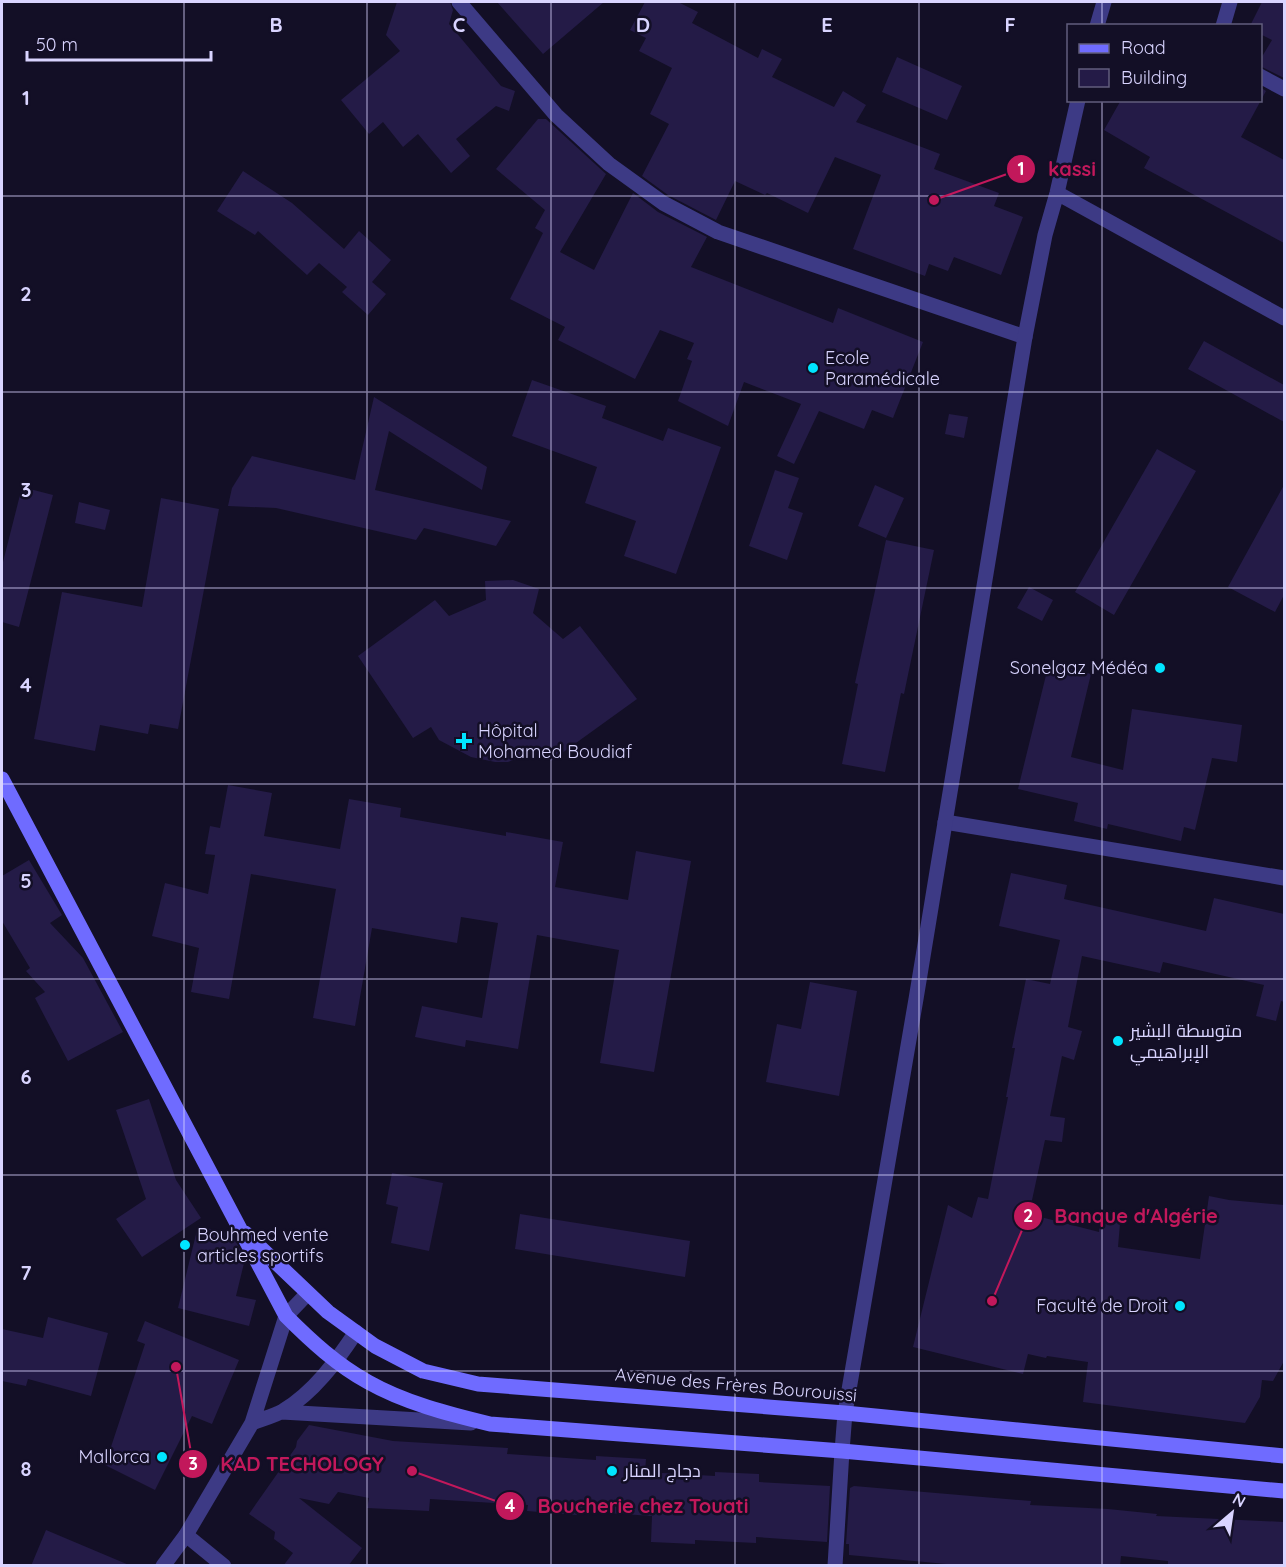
<svg xmlns="http://www.w3.org/2000/svg" width="1286" height="1567" viewBox="0 0 1286 1567" font-family="Quicksand,Cairo,sans-serif">
<style>
.building{fill:#241b47}
.lines{fill:none;stroke-linecap:round;stroke-linejoin:round}
.minor{stroke:#3d3a85;stroke-width:15}
.tertiary{stroke:#3d3a85;stroke-width:15}
.secondary{stroke:#6f6bff;stroke-width:15}
.grid{fill:none;stroke:#d9d4ff;stroke-width:1.5;stroke-opacity:0.55}
.poi-dot{fill:#00e5ff;stroke:#130f26;stroke-width:2}
.labels{text-anchor:middle;stroke-width:5;stroke-linejoin:round;paint-order:stroke}
.poi-label{font-size:18px;fill:#d9d4ff;stroke:#130f26;text-anchor:start}
.street-label{font-size:18px;fill:#d9d4ff;stroke:#130f26}
.grid-label{font-size:20px;text-anchor:middle;font-weight:bold;fill:#d9d4ff;stroke:#130f26;stroke-width:5;stroke-linejoin:round;paint-order:stroke}
.leader{fill:none;stroke:#c2185b;stroke-width:2}
.callout-dot{fill:#c2185b;stroke:#130f26;stroke-width:2}
.mark-label{font-size:18px;text-anchor:middle;font-weight:bold;fill:#fff}
.callout-label{font-size:20px;text-anchor:middle;font-weight:bold;fill:#c2185b;stroke:#130f26;stroke-width:5;stroke-linejoin:round;paint-order:stroke}
</style>
<rect width="100%" height="100%" fill="#130f26"/>
<path class="building" d="M 397,2 L 450,2 L 453,10 L 449,24 L 501,86 L 515,91 L 509,111 L 496,106 L 456,139 L 470,156 L 451,173 L 418,134 L 403,147 L 383,122 L 369,134 L 341,100 L 400,51 L 386,35 Z
M 497,2 L 604,2 L 543,54 Z
M 645,2 L 678,2 L 698,12 L 692,23 L 758,58 L 762,49 L 782,59 L 772,77 L 834,107 L 843,91 L 866,105 L 856,122 L 940,154 L 934,169 L 999,193 L 994,206 L 1023,217 L 1001,275 L 954,257 L 948,271 L 929,264 L 925,276 L 853,249 L 881,175 L 835,157 L 808,213 L 767,193 L 765,195 L 735,181 L 716,220 L 668,195 L 642,176 L 669,124 L 650,114 L 672,68 L 639,51 L 646,38 L 630,30 Z
M 1262,2 L 1284,2 L 1284,78 L 1260,66 L 1260,60 L 1272,40 L 1260,34 L 1260,26 L 1250,26 Z
M 897,57 L 962,86 L 947,120 L 882,92 Z
M 1260,87 L 1266,91 L 1241,137 L 1284,160 L 1284,243 L 1144,168 L 1150,157 L 1104,130 L 1121,100 L 1260,100 Z
M 538,119 L 546,119 L 606,174 L 560,252 L 594,270 L 633,193 L 658,212 L 707,237 L 691,267 L 833,323 L 838,308 L 923,342 L 893,418 L 872,410 L 864,429 L 819,411 L 794,464 L 777,456 L 801,404 L 744,382 L 728,426 L 678,401 L 692,361 L 687,359 L 694,343 L 660,330 L 635,379 L 558,340 L 565,327 L 510,299 L 543,233 L 535,228 L 545,210 L 496,169 Z
M 243,171 L 292,203 L 344,249 L 359,231 L 391,260 L 372,282 L 386,294 L 368,315 L 342,292 L 347,287 L 319,263 L 307,275 L 258,231 L 255,235 L 217,211 Z
M 1204,341 L 1284,385 L 1284,422 L 1188,369 Z
M 532,380 L 606,406 L 602,418 L 663,441 L 668,428 L 721,447 L 676,574 L 624,556 L 636,521 L 585,503 L 597,467 L 512,436 Z
M 374,397 L 487,467 L 482,490 L 389,431 L 375,490 L 511,521 L 496,546 L 424,528 L 416,540 L 276,508 L 228,506 L 232,488 L 252,456 L 355,480 Z
M 949,414 L 968,417 L 964,438 L 945,434 Z
M 1157,449 L 1196,471 L 1114,615 L 1075,592 Z
M 775,470 L 799,478 L 788,508 L 803,513 L 787,560 L 749,546 Z
M 875,485 L 904,498 L 886,538 L 858,526 Z
M 1284,485 L 1284,595 L 1275,612 L 1228,587 Z
M 22,487 L 53,495 L 19,627 L 2,622 L 2,566 Z
M 161,498 L 219,509 L 178,729 L 150,724 L 148,734 L 100,725 L 95,751 L 34,739 L 62,592 L 142,607 Z
M 79,502 L 110,510 L 105,530 L 75,523 Z
M 886,540 L 934,550 L 904,694 L 901,693 L 885,772 L 842,764 L 858,684 L 855,683 Z
M 513,580 L 539,589 L 533,613 L 563,639 L 580,626 L 637,699 L 551,761 L 544,748 L 508,762 L 495,762 L 471,757 L 439,740 L 431,727 L 413,738 L 358,656 L 435,600 L 449,616 L 486,600 L 485,581 Z
M 1029,587 L 1053,600 L 1042,621 L 1017,608 Z
M 1049,663 L 1091,674 L 1071,757 L 1123,770 L 1132,709 L 1242,725 L 1237,762 L 1212,758 L 1195,830 L 1184,827 L 1181,841 L 1108,824 L 1107,829 L 1074,821 L 1078,803 L 1018,789 Z
M 228,785 L 272,793 L 264,836 L 340,849 L 349,799 L 401,808 L 400,817 L 506,836 L 506,832 L 563,842 L 555,887 L 628,900 L 636,851 L 691,861 L 654,1072 L 600,1063 L 619,950 L 537,935 L 518,1049 L 466,1040 L 465,1047 L 415,1037 L 422,1006 L 482,1018 L 498,923 L 461,917 L 457,943 L 372,928 L 355,1026 L 313,1018 L 336,889 L 251,874 L 229,999 L 191,992 L 199,948 L 152,936 L 165,883 L 208,894 L 215,855 L 205,854 L 210,826 L 220,828 Z
M 29,860 L 62,915 L 50,923 L 83,958 L 123,1032 L 68,1061 L 35,998 L 45,992 L 26,971 L 30,968 L 2,921 L 2,876 Z
M 1011,873 L 1067,885 L 1064,899 L 1206,931 L 1214,898 L 1284,914 L 1284,1002 L 1281,1001 L 1276,1021 L 1256,1016 L 1264,985 L 1163,962 L 1160,973 L 1082,956 L 1068,1027 L 1082,1031 L 1074,1060 L 1062,1056 L 1050,1116 L 1065,1118 L 1062,1142 L 1045,1140 L 1029,1214 L 1099,1232 L 1101,1210 L 1121,1212 L 1118,1247 L 1200,1259 L 1209,1196 L 1229,1200 L 1284,1205 L 1284,1361 L 1273,1381 L 1262,1380 L 1260,1397 L 1245,1423 L 1083,1402 L 1088,1362 L 1047,1356 L 1046,1358 L 1028,1354 L 1023,1374 L 913,1347 L 948,1205 L 972,1218 L 978,1197 L 988,1199 L 1008,1097 L 1006,1097 L 1015,1048 L 1012,1048 L 1026,979 L 1050,984 L 1060,940 L 999,926 Z
M 810,982 L 857,991 L 839,1096 L 766,1082 L 777,1024 L 801,1029 Z
M 149,1099 L 176,1180 L 201,1218 L 142,1257 L 116,1219 L 146,1199 L 116,1110 Z
M 392,1173 L 443,1183 L 429,1251 L 391,1243 L 398,1207 L 386,1204 Z
M 520,1214 L 690,1241 L 685,1277 L 515,1249 Z
M 198,1226 L 232,1234 L 245,1259 L 236,1296 L 256,1300 L 249,1326 L 178,1308 Z
M 48,1317 L 108,1333 L 91,1396 L 28,1379 L 26,1386 L 2,1381 L 2,1329 L 43,1338 Z
M 145,1321 L 239,1360 L 212,1424 L 192,1416 L 155,1490 L 105,1465 L 145,1344 L 137,1341 Z
M 309,1425 L 393,1441 L 508,1448 L 507,1454 L 596,1460 L 596,1456 L 646,1459 L 645,1472 L 715,1476 L 715,1472 L 759,1474 L 759,1482 L 830,1486 L 827,1542 L 756,1537 L 756,1543 L 695,1540 L 695,1544 L 651,1542 L 652,1516 L 578,1511 L 577,1515 L 527,1511 L 528,1505 L 430,1499 L 429,1511 L 367,1508 L 369,1498 L 338,1492 L 329,1504 L 299,1498 L 362,1548 L 348,1566 L 283,1566 L 293,1553 L 274,1539 L 275,1532 L 249,1514 L 296,1447 L 297,1441 Z
M 854,1486 L 1031,1501 L 1030,1505 L 1108,1509 L 1157,1514 L 1156,1516 L 1284,1522 L 1284,1566 L 1168,1566 L 1168,1561 L 1121,1556 L 1120,1566 L 968,1566 L 849,1555 L 849,1544 L 846,1544 L 850,1488 Z
M 46,1530 L 129,1565 L 129,1566 L 31,1566 Z"/>
<g class="lines">
<path class="minor" d="M 459,2 L 556,115 L 609,164 L 663,203 L 718,232 L 1025,337
M 1223,26 L 1230,2
M 1260,76 L 1284,89
M 945,822 L 1284,878
M 186,1535 L 224,1566
M 835,1566 L 842,1451"/>
<path class="tertiary" d="M 1097,26 L 1104,2
M 1057,193 L 1284,318
M 282,1412 L 471,1423
M 252,1423 C 262,1419 274,1416 283,1411 C 314,1392 336,1362 356,1332
M 842,1451 L 845,1413 L 916,999 L 1025,337 L 1045,235 L 1057,193 L 1078,100
M 163,1566 L 186,1535 L 252,1423 L 286,1316 L 307,1294"/>
<path class="secondary" d="M 2,779 L 286,1316 C 311,1341 337,1365 368,1382 C 405,1403 449,1414 490,1424 L 842,1451 L 1284,1491
M 245,1233 L 328,1312 L 375,1346 L 423,1371 L 478,1384 L 845,1413 L 1284,1456"/>
</g>
<path class="grid" d="M 184,2 L 184,1566M 367,2 L 367,1566M 551,2 L 551,1566M 735,2 L 735,1566M 919,2 L 919,1566M 1102,2 L 1102,26M 1102,100 L 1102,1566M 2,196 L 1284,196M 2,392 L 1284,392M 2,588 L 1284,588M 2,784 L 1284,784M 2,979 L 1284,979M 2,1175 L 1284,1175M 2,1371 L 1284,1371"/>
<g class="poi-dot">
<circle cx="813" cy="368" r="6"/>
<circle cx="1160" cy="668" r="6"/>
<path d="M461 732h6v6h6v6h-6v6h-6v-6h-6v-6h6z"/>
<circle cx="1118" cy="1041" r="6"/>
<circle cx="185" cy="1245" r="6"/>
<circle cx="1180" cy="1306" r="6"/>
<circle cx="162" cy="1457" r="6"/>
<circle cx="612" cy="1471" r="6"/>
</g>
<g class="labels">
<g class="poi-label">
<text x="825" y="364">Ecole<tspan x="825" dy="21">Paramédicale</tspan></text>
<text x="1148" y="674" text-anchor="end">Sonelgaz Médéa</text>
<text x="478" y="737">Hôpital<tspan x="478" dy="21">Mohamed Boudiaf</tspan></text>
<text x="1130" y="1037">متوسطة البشير<tspan x="1130" dy="21">الإبراهيمي</tspan></text>
<text x="197" y="1241">Bouhmed vente<tspan x="197" dy="21">articles sportifs</tspan></text>
<text x="1168" y="1312" text-anchor="end">Faculté de Droit</text>
<text x="150" y="1463" text-anchor="end">Mallorca</text>
<text x="624" y="1477">دجاج المنار</text>
</g>
<g class="street-label">
<text transform="translate(736 1385) rotate(5)" y="6">Avenue des Frères Bourouissi</text>
</g>
</g>
<g class="grid-label">
<text x="276" y="32">B</text>
<text x="459" y="32">C</text>
<text x="643" y="32">D</text>
<text x="827" y="32">E</text>
<text x="1010" y="32">F</text>
<text x="26" y="105">1</text>
<text x="26" y="301">2</text>
<text x="26" y="497">3</text>
<text x="26" y="692">4</text>
<text x="26" y="888">5</text>
<text x="26" y="1084">6</text>
<text x="26" y="1280">7</text>
<text x="26" y="1476">8</text>
</g>
<path class="leader" d="M934 200L1021 169M992 1301L1028 1216M176 1367L193 1464M412 1471L510 1506"/>
<g class="callout-dot">
<circle cx="934" cy="200" r="6"/>
<circle cx="992" cy="1301" r="6"/>
<circle cx="176" cy="1367" r="6"/>
<circle cx="412" cy="1471" r="6"/>
<circle cx="1021" cy="169" r="15"/>
<circle cx="1028" cy="1216" r="15"/>
<circle cx="193" cy="1464" r="15"/>
<circle cx="510" cy="1506" r="15"/>
</g>
<g class="mark-label">
<text x="1021" y="175">1</text>
<text x="1028" y="1222">2</text>
<text x="193" y="1470">3</text>
<text x="510" y="1512">4</text>
</g>
<g class="callout-label">
<text x="1072" y="176">kassi</text>
<text x="1136" y="1223">Banque d'Algérie</text>
<text x="302" y="1471">KAD TECHOLOGY</text>
<text x="643" y="1513">Boucherie chez Touati</text>
</g>
<rect width="1286" height="1567" fill="none" stroke="#d9d4ff" stroke-width="6"/>
<rect x="1067" y="24" width="195" height="78" fill="#130f26" stroke="#625e7d" stroke-width="1.5"/>
<rect x="1079" y="44" width="30" height="9" fill="#6f6bff" stroke="#625e7d" stroke-width="1.5"/>
<text x="1121" y="54" font-size="18" fill="#d9d4ff">Road</text>
<rect x="1079" y="69" width="30" height="18" fill="#241b47" stroke="#625e7d" stroke-width="1.5"/>
<text x="1121" y="84" font-size="18" fill="#d9d4ff">Building</text>
<g transform="translate(1232 1513) rotate(29)" stroke="#130f26" stroke-width="4.5" paint-order="stroke">
<path d="M0-4.5L10 22L0 15L-10 22Z" fill="#d9d4ff"/>
<text y="-9" font-size="16" font-weight="bold" text-anchor="middle" fill="#d9d4ff">N</text>
</g>
<path d="M27 51v9h184v-9" fill="none" stroke="#d9d4ff" stroke-width="3"/>
<text x="36" y="51" font-size="18" fill="#d9d4ff" stroke="#130f26" stroke-width="4.5" paint-order="stroke">50 m</text>
</svg>
